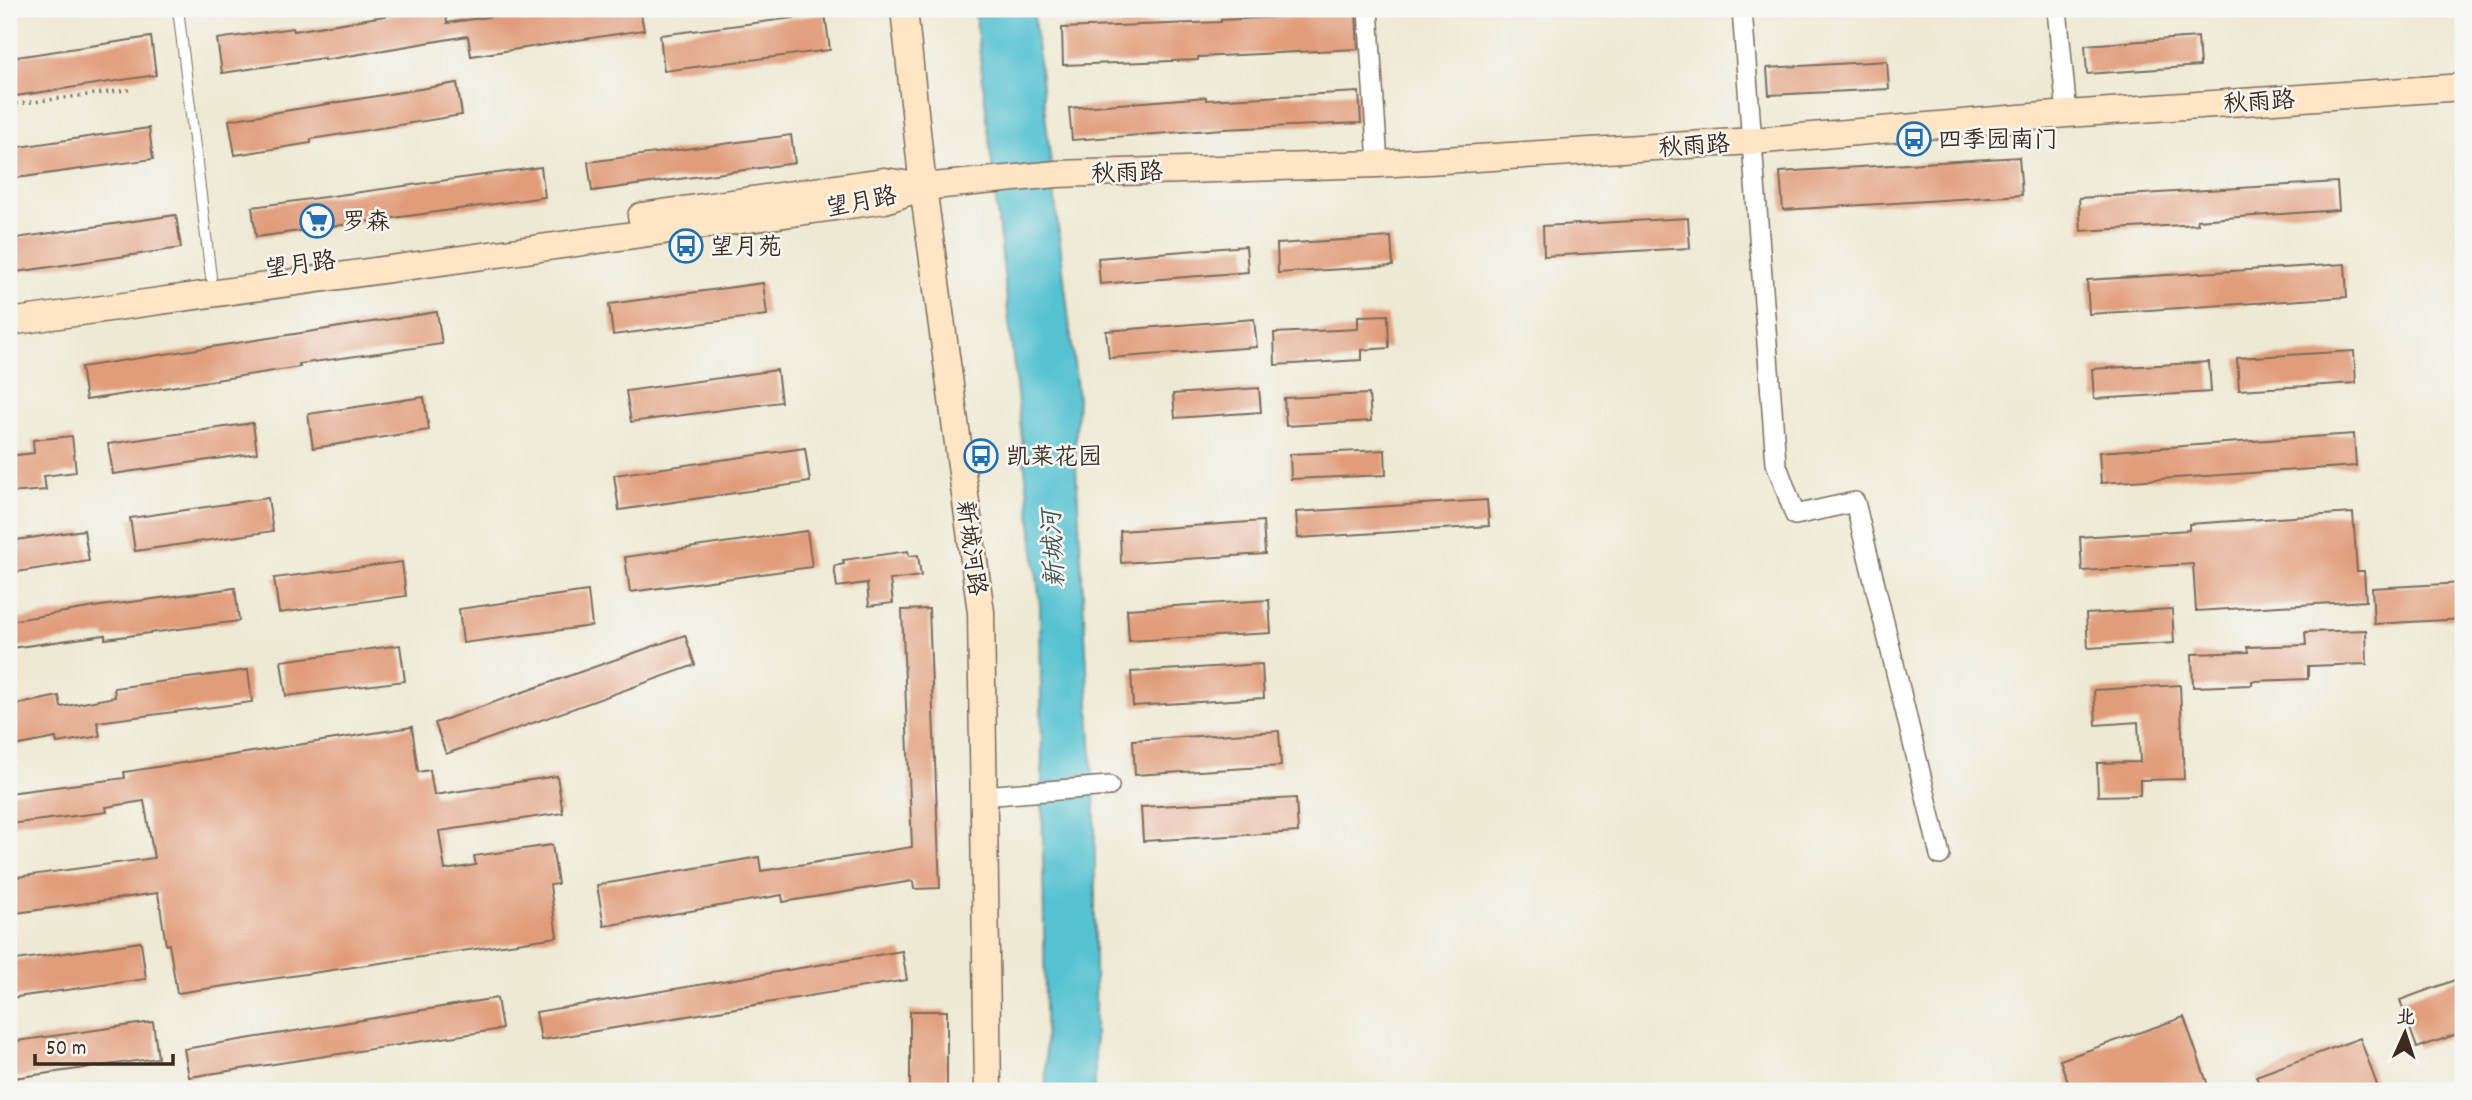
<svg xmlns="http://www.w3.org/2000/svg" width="2472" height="1100" viewBox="0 0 2472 1100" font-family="Dekko,'LXGW WenKai TC',sans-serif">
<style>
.water{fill:#57c2d1;stroke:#497678;stroke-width:2}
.building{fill:#e19d7a}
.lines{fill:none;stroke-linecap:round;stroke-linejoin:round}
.lane-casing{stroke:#7a6d5d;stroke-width:12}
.street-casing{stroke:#7a6d5d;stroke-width:22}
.secondary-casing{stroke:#7a6d5d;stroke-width:29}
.path{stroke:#7a6d5d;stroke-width:3.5;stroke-dasharray:2 5;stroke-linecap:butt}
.lane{stroke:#fff;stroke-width:10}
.street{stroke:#fff;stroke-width:19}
.secondary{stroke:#fde5c5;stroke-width:26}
.labels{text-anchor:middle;stroke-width:5;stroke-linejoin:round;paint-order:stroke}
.street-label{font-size:24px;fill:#3b2a1e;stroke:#f6f6f2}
.poi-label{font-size:24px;fill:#3b2a1e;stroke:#f6f6f2;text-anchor:start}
.water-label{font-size:26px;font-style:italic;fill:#435854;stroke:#f6f6f2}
</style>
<rect width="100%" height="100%" fill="#f6f6f2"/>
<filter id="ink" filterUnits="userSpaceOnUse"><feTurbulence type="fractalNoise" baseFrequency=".0143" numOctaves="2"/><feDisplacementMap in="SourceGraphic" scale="14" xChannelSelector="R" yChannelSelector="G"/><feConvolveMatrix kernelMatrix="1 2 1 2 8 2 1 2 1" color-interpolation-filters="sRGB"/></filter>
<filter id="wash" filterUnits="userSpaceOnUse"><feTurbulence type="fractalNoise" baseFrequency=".00686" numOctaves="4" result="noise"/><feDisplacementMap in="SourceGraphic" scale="28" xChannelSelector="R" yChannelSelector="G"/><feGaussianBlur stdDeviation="1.57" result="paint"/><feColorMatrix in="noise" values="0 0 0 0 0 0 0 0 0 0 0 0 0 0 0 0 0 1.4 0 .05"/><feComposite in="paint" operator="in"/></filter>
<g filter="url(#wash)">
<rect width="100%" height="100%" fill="#eee9d3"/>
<path class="water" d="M 975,9 L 1033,9 L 1078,399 L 1075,448 L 1095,816 L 1095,1091 L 1046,1091 L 1040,605 Z"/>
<g id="blocks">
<path class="building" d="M 426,9 L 445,9 L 447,23 L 539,9 L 640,9 L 644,30 L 471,56 L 468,36 L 324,60 L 324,58 L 222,73 L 217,39 L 293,28 L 294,31 Z
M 1356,13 L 1358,49 L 1198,57 L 1198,60 L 1063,65 L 1062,28 L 1221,22 L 1221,20 Z
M 825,14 L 830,50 L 664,71 L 660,35 Z
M 151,37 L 156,75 L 9,97 L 9,58 Z
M 2198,37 L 2200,66 L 2087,74 L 2085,45 Z
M 1887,61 L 1889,89 L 1769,95 L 1767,68 Z
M 457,83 L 462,115 L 311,139 L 311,143 L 235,155 L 229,120 Z
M 1359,92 L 1361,123 L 1224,129 L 1072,140 L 1069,108 L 1206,97 L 1206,100 Z
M 149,128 L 153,159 L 16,178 L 12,148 Z
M 791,135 L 795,163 L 592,191 L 588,162 Z
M 2019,157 L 2022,195 L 1783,210 L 1780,172 Z
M 541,167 L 545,197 L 256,237 L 252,207 Z
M 2337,182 L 2339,210 L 2197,220 L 2198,224 L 2081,231 L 2079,198 Z
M 176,215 L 181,248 L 9,273 L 9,239 Z
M 1688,218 L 1690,248 L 1544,256 L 1543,226 Z
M 1391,237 L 1393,266 L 1278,273 L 1277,244 Z
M 1246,246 L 1248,272 L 1100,284 L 1098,258 Z
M 2345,264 L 2347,297 L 2089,314 L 2087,280 Z
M 763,283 L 767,315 L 613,335 L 609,304 Z
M 437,312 L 442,344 L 299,364 L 300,367 L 86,400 L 81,367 Z
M 1388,315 L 1389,348 L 1362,350 L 1362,360 L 1275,365 L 1274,333 L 1358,329 L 1358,316 Z
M 1254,319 L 1257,347 L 1109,358 L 1106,331 Z
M 2354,351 L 2356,383 L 2239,390 L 2237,358 Z
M 2209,362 L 2211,392 L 2094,399 L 2092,369 Z
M 777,370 L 781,402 L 631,422 L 626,391 Z
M 1259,388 L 1261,412 L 1175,418 L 1173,394 Z
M 1369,394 L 1371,421 L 1286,426 L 1284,398 Z
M 424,397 L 429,430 L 313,448 L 308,414 Z
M 253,423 L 257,453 L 113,474 L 108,444 Z
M 2354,434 L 2356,466 L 2101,483 L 2099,452 Z
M 72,436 L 76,472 L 44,476 L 46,490 L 9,493 L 9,456 L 34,453 L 33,440 Z
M 805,448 L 810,482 L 619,510 L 614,475 Z
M 1385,450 L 1386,475 L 1291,479 L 1290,454 Z
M 268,498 L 273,531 L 135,551 L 130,518 Z
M 1487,500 L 1489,526 L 1298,538 L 1296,512 Z
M 2353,513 L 2357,571 L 2364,571 L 2366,601 L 2196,611 L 2193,564 L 2082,571 L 2080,537 L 2189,530 L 2189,524 Z
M 1263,521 L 1265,554 L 1121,563 L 1120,531 Z
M 84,530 L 89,561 L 9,573 L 9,541 Z
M 807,531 L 812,567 L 630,592 L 625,557 Z
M 908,551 L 909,556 L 918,555 L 921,576 L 890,580 L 893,603 L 869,606 L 867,583 L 837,587 L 834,566 L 844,564 L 843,560 Z
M 402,562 L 406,596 L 279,613 L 274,578 Z
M 2463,583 L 2463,619 L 2374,624 L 2372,588 Z
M 235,588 L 239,621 L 105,639 L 105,635 L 11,648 L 9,621 L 101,606 Z
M 588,591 L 592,626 L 463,643 L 459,609 Z
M 1269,600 L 1271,633 L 1129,641 L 1127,609 Z
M 929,609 L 940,888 L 914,889 L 913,881 L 783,902 L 782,895 L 604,926 L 597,885 L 759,857 L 761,871 L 912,847 L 902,610 Z
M 2172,609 L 2174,643 L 2088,648 L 2086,614 Z
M 2366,630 L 2367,664 L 2308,666 L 2308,679 L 2252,681 L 2252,685 L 2193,687 L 2192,654 L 2248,652 L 2247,647 L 2306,645 L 2305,632 Z
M 685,635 L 695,665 L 446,754 L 435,723 Z
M 400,645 L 405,681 L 286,696 L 281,661 Z
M 1262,664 L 1264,698 L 1133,706 L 1131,672 Z
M 248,670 L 252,702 L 97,722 L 100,736 L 57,743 L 56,738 L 9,747 L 9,706 L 59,696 L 61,707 L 115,697 L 114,688 Z
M 2180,685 L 2184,779 L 2140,780 L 2140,795 L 2098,796 L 2097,763 L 2140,762 L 2138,722 L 2096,725 L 2094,690 Z
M 412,727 L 418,772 L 430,770 L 434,795 L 557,776 L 563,813 L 439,831 L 445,870 L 476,865 L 474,856 L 552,845 L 558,884 L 550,885 L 557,937 L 177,993 L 169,944 L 166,945 L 158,893 L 9,914 L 9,878 L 154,858 L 144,801 L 106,807 L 107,812 L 9,824 L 9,793 L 125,778 L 124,772 Z
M 1279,731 L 1281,766 L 1135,775 L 1133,740 Z
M 1296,798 L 1298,832 L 1143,841 L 1141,807 Z
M 141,942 L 146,979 L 9,998 L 9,961 Z
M 902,951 L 907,980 L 541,1040 L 536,1012 Z
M 2463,977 L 2463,1032 L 2417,1048 L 2400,1000 Z
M 497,998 L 502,1029 L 189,1077 L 184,1049 Z
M 910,1011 L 947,1011 L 947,1091 L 910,1091 Z
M 2184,1017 L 2210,1091 L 2071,1091 L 2060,1060 Z
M 153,1022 L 158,1058 L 13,1078 L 9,1042 Z
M 2360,1038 L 2377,1085 L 2359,1091 L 2262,1091 L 2256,1076 Z"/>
</g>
</g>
<g filter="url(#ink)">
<use href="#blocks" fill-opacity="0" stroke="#7a6d5d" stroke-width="2"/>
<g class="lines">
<defs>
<path id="lane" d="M 178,9 L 211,277"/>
<path id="street" d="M 1368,9 L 1378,164
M 1742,9 L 1776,463 L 1795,515 L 1855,502 L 1940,855
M 2057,9 L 2067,114
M 983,796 L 1109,786"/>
<path id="secondary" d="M 904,9 L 923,187 L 981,612 L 988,1091
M 641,216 L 884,181 L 918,186
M 9,322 L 885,200 L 923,187 L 1057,174 L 1378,164 L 1753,141 L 2067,114 L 2463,87"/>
</defs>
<use href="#lane" class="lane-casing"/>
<use href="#street" class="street-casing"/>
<use href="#secondary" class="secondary-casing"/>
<path class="path" d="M 9,105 L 134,89"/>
<use href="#lane" class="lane"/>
<use href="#street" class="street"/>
<use href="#secondary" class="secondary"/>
</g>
</g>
<defs>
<symbol id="bus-ring" viewBox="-11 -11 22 22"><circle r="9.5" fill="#f6f6f2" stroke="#1f6fb2" stroke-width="1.5"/><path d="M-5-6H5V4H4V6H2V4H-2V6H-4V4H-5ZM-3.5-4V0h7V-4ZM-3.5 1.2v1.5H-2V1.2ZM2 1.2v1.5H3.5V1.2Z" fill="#1f6fb2"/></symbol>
<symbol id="supermarket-ring" viewBox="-11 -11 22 22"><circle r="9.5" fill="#f6f6f2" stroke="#1f6fb2" stroke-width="1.5"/><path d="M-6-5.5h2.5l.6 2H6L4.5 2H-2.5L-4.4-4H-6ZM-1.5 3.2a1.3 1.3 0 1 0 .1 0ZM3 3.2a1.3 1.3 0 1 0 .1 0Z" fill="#1f6fb2"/></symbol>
</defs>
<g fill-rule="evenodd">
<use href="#bus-ring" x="1895" y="120" width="38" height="38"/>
<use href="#supermarket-ring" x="298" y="202" width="38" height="38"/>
<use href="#bus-ring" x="667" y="227" width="38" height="38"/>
<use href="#bus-ring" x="962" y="437" width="38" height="38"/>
</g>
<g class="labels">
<g class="street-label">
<text transform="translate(2259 101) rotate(-4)" y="8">秋雨路</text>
<text transform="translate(1694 145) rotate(-4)" y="8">秋雨路</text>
<text transform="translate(1127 172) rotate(-2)" y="8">秋雨路</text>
<text transform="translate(861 201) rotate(-11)" y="8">望月路</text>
<text transform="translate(300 264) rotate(-8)" y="8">望月路</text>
<text transform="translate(972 548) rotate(82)" y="8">新城河路</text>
</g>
<g class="poi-label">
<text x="1938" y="147">四季园南门</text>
<text x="342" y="229">罗森</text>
<text x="710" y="254">望月苑</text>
<text x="1006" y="464">凯莱花园</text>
</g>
<g class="water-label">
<text transform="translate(1052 549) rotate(-93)" y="9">新城河</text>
</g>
</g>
<rect width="2472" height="1100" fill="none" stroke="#f6f6f2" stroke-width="35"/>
<g transform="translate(2405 1033) rotate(3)" stroke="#f6f6f2" stroke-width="5" paint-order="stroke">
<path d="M0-5L12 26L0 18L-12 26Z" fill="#3b2a1e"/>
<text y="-10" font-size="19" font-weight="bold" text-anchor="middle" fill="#3b2a1e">北</text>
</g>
<path d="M35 1054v10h138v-10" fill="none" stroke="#3b2a1e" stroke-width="3.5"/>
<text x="46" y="1054" font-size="21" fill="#3b2a1e" stroke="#f6f6f2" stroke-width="5" paint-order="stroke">50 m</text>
</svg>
